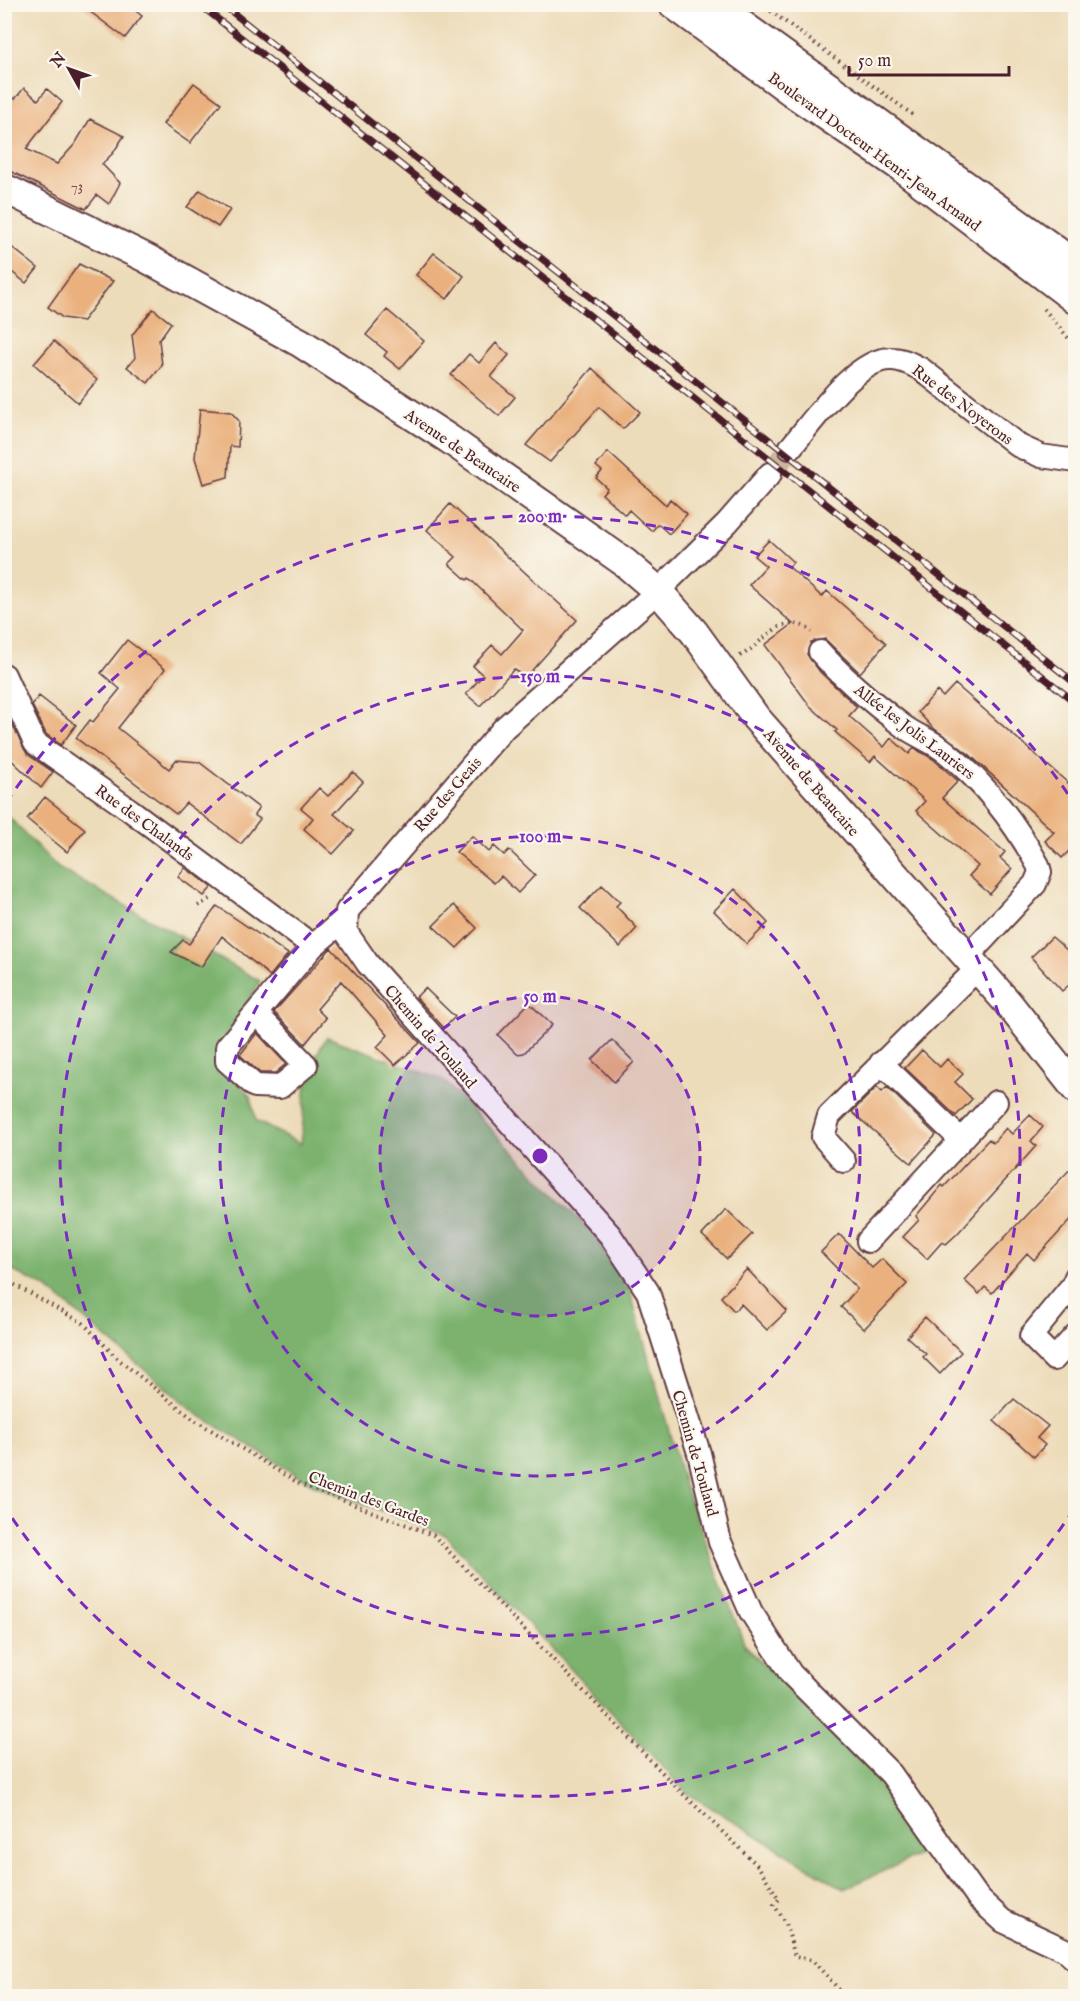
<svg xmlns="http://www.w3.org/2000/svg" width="1080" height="2001" viewBox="0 0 1080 2001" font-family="'IM FELL English',serif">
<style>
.forest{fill:#7cb26e;stroke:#63684c;stroke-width:1.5}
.building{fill:#eab17e}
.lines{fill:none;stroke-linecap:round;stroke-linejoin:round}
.minor-tunnel{stroke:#ccb69d;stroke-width:22;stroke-dasharray:22 11;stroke-linecap:butt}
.minor-casing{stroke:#623b40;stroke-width:26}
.major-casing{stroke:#623b40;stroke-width:32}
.path{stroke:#623b40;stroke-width:4;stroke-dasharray:1.5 4.5;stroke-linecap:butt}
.minor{stroke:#fff;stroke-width:22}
.major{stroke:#fff;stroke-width:28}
.rail-casing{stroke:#4a1f2b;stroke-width:7}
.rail{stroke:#fbf7ec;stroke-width:4.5;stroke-dasharray:14;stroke-linecap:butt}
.ring{fill:none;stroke:#7b2cbf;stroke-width:3;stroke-dasharray:10 8}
.labels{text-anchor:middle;stroke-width:4.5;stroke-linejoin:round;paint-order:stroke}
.number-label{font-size:14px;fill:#724440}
.street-label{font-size:16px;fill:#4a1f2b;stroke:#fbf7ec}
.centre{fill:#7b2cbf;stroke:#fbf7ec;stroke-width:3}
.ring-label{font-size:18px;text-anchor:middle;font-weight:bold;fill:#7b2cbf;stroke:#fbf7ec;stroke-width:4.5;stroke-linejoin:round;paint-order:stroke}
</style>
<rect width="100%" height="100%" fill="#fbf7ec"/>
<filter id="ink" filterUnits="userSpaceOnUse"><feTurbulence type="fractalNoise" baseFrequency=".0167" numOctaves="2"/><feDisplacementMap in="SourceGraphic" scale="12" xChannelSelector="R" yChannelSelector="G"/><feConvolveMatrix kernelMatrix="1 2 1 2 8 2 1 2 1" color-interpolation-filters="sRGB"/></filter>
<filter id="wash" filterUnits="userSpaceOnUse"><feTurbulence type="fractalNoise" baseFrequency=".008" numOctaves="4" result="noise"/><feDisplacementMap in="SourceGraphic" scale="24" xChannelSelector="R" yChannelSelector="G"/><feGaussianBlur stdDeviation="1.35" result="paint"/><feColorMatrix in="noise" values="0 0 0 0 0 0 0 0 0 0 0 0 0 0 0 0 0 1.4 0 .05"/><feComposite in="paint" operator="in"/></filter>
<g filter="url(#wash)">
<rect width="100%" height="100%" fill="#eddcba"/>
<path class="forest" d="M 4,812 L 58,868 L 260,981 L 216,1059 L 250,1096 L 256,1121 L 301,1144 L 307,1070 L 327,1037 L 443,1080 L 592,1233 L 630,1291 L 684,1485 L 745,1646 L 870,1768 L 930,1850 L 844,1889 L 687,1793 L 445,1535 L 312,1484 L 197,1414 L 47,1288 L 5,1267 Z"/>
<g id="blocks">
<path class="building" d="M 80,4 L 127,4 L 142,16 L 125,38 Z
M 194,83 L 221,103 L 190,143 L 163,124 Z
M 24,88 L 38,100 L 47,89 L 62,102 L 26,149 L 57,164 L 75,144 L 90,119 L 124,136 L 113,153 L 102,164 L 120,183 L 109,204 L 97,195 L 86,209 L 4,168 L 4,91 L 15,99 Z
M 200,190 L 230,210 L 218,227 L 187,207 Z
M 4,241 L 38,268 L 26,283 L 4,266 Z
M 434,253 L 464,276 L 447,299 L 416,275 Z
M 79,264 L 113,281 L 83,321 L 63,318 L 48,307 Z
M 153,309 L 171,323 L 159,340 L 162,365 L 148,383 L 127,367 L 135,358 L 132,335 Z
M 387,310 L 424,341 L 400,369 L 384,356 L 387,352 L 366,335 Z
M 54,341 L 97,380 L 78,403 L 34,364 Z
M 496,343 L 509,355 L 491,377 L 515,397 L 499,416 L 451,375 L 469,354 L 479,363 Z
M 592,368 L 640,412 L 623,429 L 599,407 L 550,462 L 526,445 Z
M 200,409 L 231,412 L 239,421 L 238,447 L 230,446 L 228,477 L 203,484 L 195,458 Z
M 608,452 L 666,505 L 670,499 L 687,514 L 669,534 L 658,524 L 652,531 L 629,510 L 625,515 L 602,494 L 607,488 L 596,478 L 602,471 L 596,466 Z
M 450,504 L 577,620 L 525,678 L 514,669 L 480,706 L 466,694 L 483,675 L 473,666 L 492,645 L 502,654 L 523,630 L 469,578 L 467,580 L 449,564 L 456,557 L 427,530 Z
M 769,540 L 793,562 L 789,567 L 822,597 L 827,591 L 886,643 L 860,673 L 825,639 L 811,642 L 807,654 L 820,672 L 857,707 L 849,716 L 884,747 L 891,738 L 909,754 L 914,748 L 933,759 L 958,781 L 942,798 L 1005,852 L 1000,858 L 1012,869 L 990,894 L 969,876 L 978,866 L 916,811 L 925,801 L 875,756 L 870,762 L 835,732 L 837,730 L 810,706 L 765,645 L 793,624 L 749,585 L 766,566 L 754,556 Z
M 127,640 L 165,669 L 118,728 L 169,769 L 176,760 L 199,762 L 259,808 L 254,815 L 260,819 L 241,844 L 186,803 L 176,814 L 76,738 L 90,720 L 93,722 L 120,689 L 101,673 Z
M 955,684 L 1076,790 L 1076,844 L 1062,858 L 1045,841 L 1054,832 L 969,754 L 932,727 L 918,712 L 937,691 L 943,697 Z
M 39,696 L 76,725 L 61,745 L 46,734 L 32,705 Z
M 10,720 L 27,754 L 53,772 L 41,788 L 4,753 L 4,724 Z
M 353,772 L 363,782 L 334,814 L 354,831 L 333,854 L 304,829 L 313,818 L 301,808 L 319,788 L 328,796 Z
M 45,797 L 85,829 L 67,852 L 27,819 Z
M 472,836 L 489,852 L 494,846 L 504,855 L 509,850 L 535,875 L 518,893 L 501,876 L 494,883 L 456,852 Z
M 185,868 L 212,887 L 204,896 L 178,877 Z
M 602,885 L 620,902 L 616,906 L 637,928 L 620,947 L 580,908 Z
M 735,889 L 768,923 L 747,944 L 714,911 Z
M 454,905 L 477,928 L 457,948 L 433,926 Z
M 217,906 L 288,954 L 270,976 L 222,936 L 201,967 L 171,952 L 183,940 L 189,944 Z
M 1052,937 L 1076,958 L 1076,979 L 1062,991 L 1031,957 Z
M 331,948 L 420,1043 L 395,1065 L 377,1047 L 388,1035 L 341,981 L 317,1009 L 326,1018 L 305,1044 L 274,1012 Z
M 425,988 L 455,1017 L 444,1028 L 416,997 Z
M 529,1003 L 552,1025 L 524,1053 L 517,1054 L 498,1035 Z
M 257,1033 L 286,1064 L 275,1073 L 260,1073 L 240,1055 Z
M 612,1040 L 634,1062 L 614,1082 L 592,1060 Z
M 922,1050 L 940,1067 L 947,1059 L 963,1074 L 955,1082 L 972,1099 L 956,1116 L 905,1068 Z
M 877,1087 L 882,1092 L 887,1087 L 936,1135 L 911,1163 L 852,1112 Z
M 1030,1115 L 1043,1127 L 1031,1141 L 1036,1146 L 957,1234 L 946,1244 L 942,1242 L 927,1259 L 903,1237 L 919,1220 L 916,1216 L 942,1185 L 944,1187 L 989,1139 L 993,1143 L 1006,1128 L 1012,1134 Z
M 1076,1163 L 1076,1214 L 1034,1260 L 1027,1253 L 992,1293 L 985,1287 L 979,1294 L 964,1280 Z
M 726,1209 L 752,1234 L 727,1259 L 702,1235 Z
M 839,1234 L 872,1268 L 882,1259 L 907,1284 L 864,1329 L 841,1307 L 857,1289 L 821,1252 Z
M 747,1269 L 787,1311 L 767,1330 L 741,1304 L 734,1311 L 721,1297 Z
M 925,1317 L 961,1352 L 940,1374 L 923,1357 L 926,1354 L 907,1337 Z
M 1014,1399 L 1048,1426 L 1037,1438 L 1045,1445 L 1034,1457 L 994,1421 Z"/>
</g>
</g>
<g filter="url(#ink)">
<use href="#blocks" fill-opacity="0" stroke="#623b40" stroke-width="1.5"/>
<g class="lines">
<path class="minor-tunnel" d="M 770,474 L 790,448"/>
<defs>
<path id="minor" d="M 790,448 C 812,423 855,359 890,359 C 901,358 911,364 921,369 L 1019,446 L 1041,456 L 1076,461
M 770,474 L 727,523 L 658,591 L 504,728 L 347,911 L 346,932 L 368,964 L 610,1235 L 648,1292 L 699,1453 L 720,1542 L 751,1612 L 791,1674 L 891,1774 L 979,1899 L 1003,1921 L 1065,1950 L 1076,1960
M 820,652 C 844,679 874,704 903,726 C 916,736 933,741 946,752 C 986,784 1014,821 1038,865 L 1040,872 L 1035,884 L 967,957
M 4,675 L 35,743 L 130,810 L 313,946
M 256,1013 L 227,1047 L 227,1061 L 255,1086 L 280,1087 L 306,1065 L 256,1013 L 313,946 L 346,918
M 881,1063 L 961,1140
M 844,1161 L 823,1137 L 829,1116 L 977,969
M 868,1241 L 996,1102
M 1076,1277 L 1072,1286 L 1031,1336 L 1054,1359 L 1076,1335"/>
<path id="major" d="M 673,4 L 796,95 L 901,167 L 1076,300
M 713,4 L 1076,265
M 4,188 L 146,258 L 301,343 L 449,439 L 624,562 L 658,591 L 694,632 L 756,718 L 1008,1003 L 1076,1089"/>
</defs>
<use href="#minor" class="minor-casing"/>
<use href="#major" class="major-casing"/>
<path class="path" d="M 761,4 L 913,115
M 1044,309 L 1076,347
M 740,656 C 763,645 782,607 812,632
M 198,906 L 213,897
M 4,1279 L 83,1323 L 118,1359 L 193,1419 L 300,1484 L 433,1535 L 681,1792 L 758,1866 L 779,1899 L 774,1905 L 786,1923 L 795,1957 L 812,1960 L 845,1996"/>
<use href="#minor" class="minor"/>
<use href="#major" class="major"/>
<defs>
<path id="rail" d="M 199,4 L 1076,703
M 222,4 L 1076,684"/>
</defs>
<use href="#rail" class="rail-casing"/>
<use href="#rail" class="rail"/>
</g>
</g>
<circle cx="540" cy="1156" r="160" fill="#7b2cbf" fill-opacity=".12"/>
<g class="ring">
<circle cx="540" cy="1156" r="160"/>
<circle cx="540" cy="1156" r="320"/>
<circle cx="540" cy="1156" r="480"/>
<path d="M1074 1509A640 640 0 0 1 6 1509M6 803A640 640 0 0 1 1074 803"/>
</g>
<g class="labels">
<g class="number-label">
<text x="77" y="191">73</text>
</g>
<g class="street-label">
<text transform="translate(875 151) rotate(36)" y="6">Boulevard Docteur Henri-Jean Arnaud</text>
<text transform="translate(963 404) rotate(37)" y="6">Rue des Noyerons</text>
<text transform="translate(463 450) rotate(34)" y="6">Avenue de Beaucaire</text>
<text transform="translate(915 731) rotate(37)" y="6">Allée les Jolis Lauriers</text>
<text transform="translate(812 782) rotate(49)" y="6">Avenue de Beaucaire</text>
<text transform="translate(447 794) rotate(-49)" y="6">Rue des Geais</text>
<text transform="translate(145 822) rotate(36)" y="6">Rue des Chalands</text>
<text transform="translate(431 1036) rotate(49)" y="6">Chemin de Toulaud</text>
<text transform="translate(696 1453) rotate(74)" y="6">Chemin de Toulaud</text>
<text transform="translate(369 1498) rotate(21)" y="6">Chemin des Gardes</text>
</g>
</g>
<circle cx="540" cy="1156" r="9" class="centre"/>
<g class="ring-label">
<text x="540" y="522">200 m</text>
<text x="540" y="682">150 m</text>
<text x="540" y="842">100 m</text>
<text x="540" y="1002">50 m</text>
</g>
<rect width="1080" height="2001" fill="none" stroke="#fbf7ec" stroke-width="24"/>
<g transform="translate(69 69) rotate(310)" stroke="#fbf7ec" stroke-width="4.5" paint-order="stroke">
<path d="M0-4.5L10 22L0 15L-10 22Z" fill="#4a1f2b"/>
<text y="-9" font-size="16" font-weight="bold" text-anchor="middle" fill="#4a1f2b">N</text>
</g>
<path d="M849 66v9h160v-9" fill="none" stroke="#4a1f2b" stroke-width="3"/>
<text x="858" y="66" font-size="18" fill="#4a1f2b" stroke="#fbf7ec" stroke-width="4.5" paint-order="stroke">50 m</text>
</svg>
